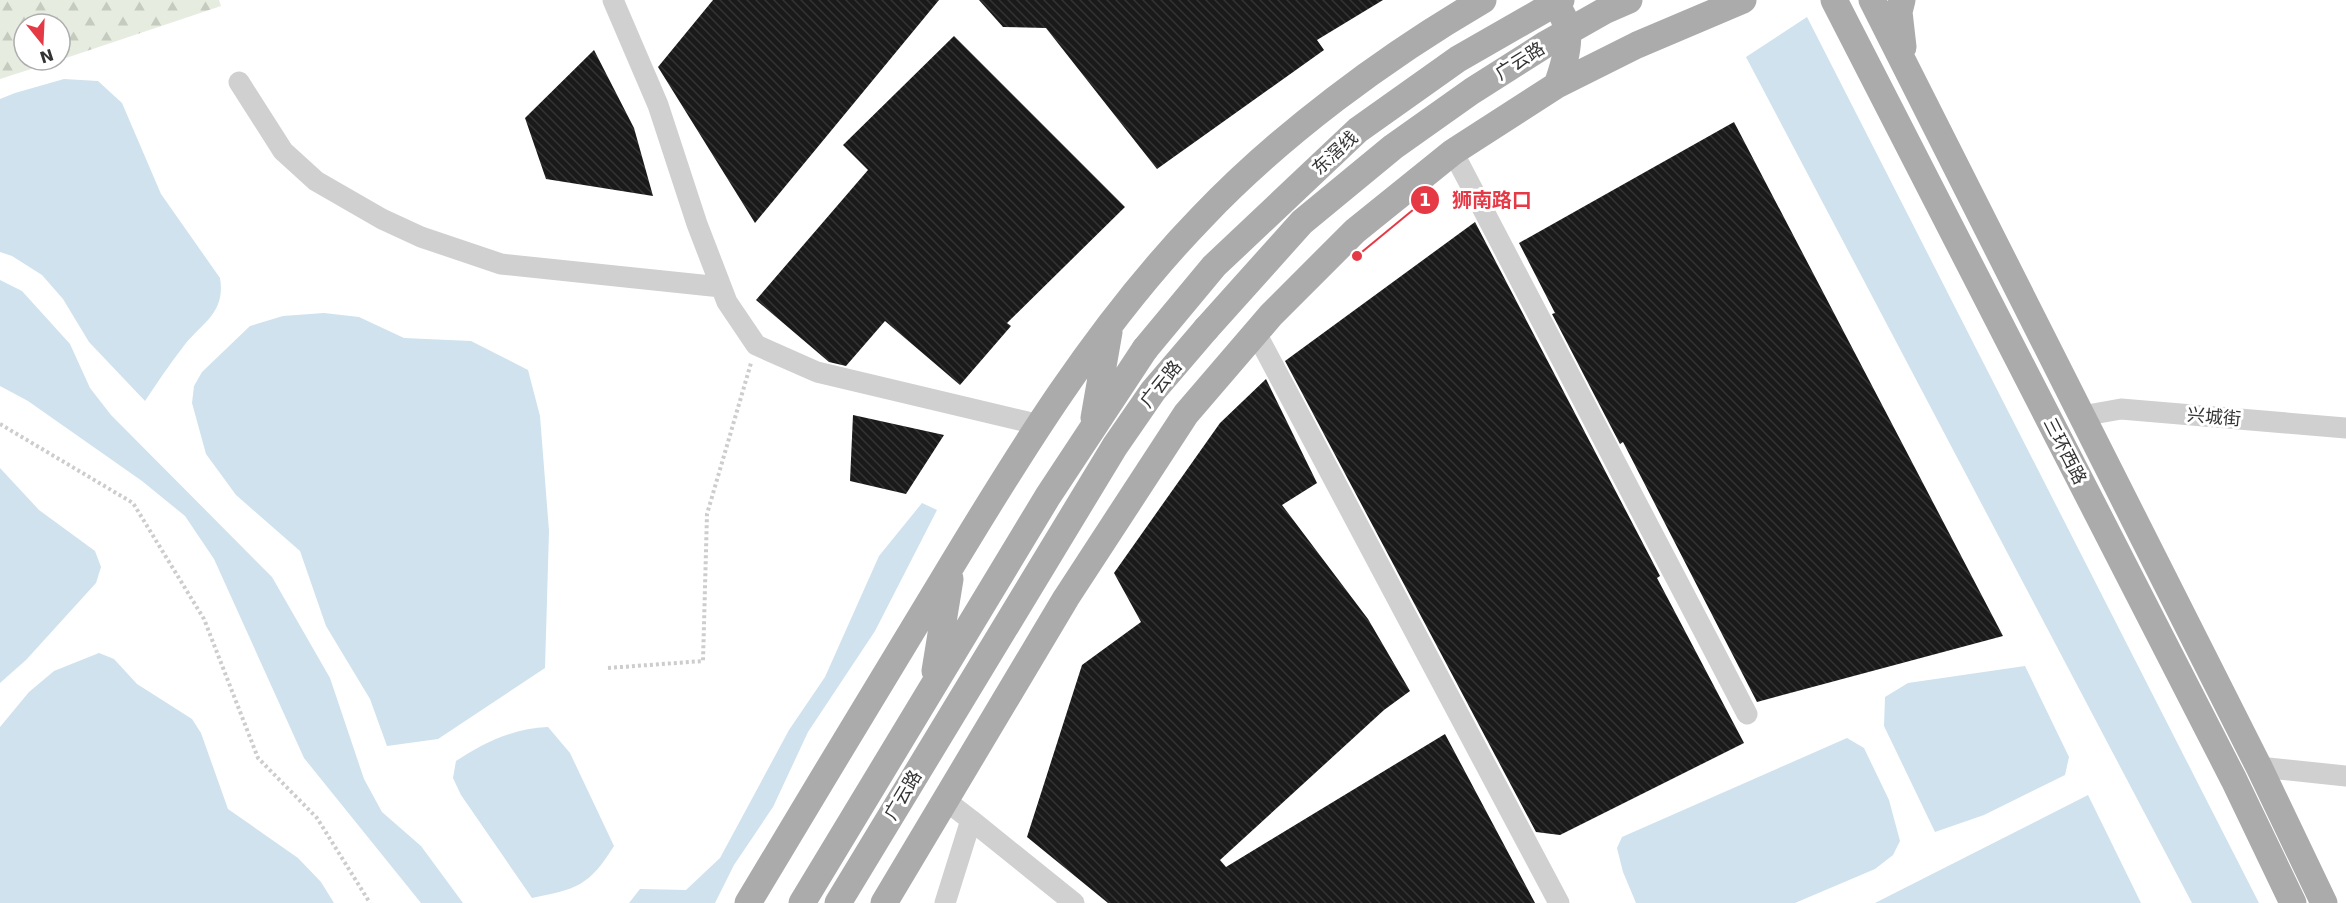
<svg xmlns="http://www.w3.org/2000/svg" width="2346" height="903" viewBox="0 0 2346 903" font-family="'DejaVu Sans','Noto Sans SC',sans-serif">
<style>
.forest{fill:url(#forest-firs)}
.water{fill:#cfe2ee}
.building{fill:url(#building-back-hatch)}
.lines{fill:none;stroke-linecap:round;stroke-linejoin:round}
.path{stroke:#cdcdcd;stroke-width:4;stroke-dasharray:3 3;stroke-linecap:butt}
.minor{stroke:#d0d0d0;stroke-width:21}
.major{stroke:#ababab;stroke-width:27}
.major-bridge{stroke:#ababab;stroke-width:27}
.labels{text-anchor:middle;stroke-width:6;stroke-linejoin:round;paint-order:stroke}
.street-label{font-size:18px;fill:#333;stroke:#fff}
.leader{fill:none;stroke:#e63946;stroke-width:2}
.callout-dot{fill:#e63946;stroke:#fff;stroke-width:2}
.mark-label{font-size:18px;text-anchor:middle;font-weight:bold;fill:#fff}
.callout-label{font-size:20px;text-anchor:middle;font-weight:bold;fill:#e63946;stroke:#fff;stroke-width:6;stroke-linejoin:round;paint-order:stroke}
</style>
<defs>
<pattern id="forest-firs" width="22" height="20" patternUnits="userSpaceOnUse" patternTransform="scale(1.5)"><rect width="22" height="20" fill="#e6ecdf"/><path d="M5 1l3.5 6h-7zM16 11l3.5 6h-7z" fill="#c6cbc0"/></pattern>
<pattern id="building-back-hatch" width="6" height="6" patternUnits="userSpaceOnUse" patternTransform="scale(1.5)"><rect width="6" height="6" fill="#1a1a1a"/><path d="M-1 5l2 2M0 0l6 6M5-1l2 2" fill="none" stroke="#333"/></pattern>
</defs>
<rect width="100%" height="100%" fill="#fff"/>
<path class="forest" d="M 0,0 L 219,0 L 221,6 L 60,60 L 60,24 L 24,24 L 24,60 L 59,60 L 0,79 Z"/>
<path class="water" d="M 1807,17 L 2259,903 L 2192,903 L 1746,57 Z
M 64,79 L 98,81 L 122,103 L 161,194 L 220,278 C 226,314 201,323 183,347 C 169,365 157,383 145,401 L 89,342 L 63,299 L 42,275 L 12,256 L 0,252 L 0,99 L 15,93 Z
M 0,280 L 22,291 L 70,344 L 90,388 L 111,415 L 272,577 L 330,678 L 364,779 L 382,812 L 421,846 L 463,903 L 421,903 L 304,758 L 214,559 L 185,516 L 142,481 L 28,401 L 0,386 Z
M 324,313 L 359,317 L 404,338 L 471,341 L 528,370 L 540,416 L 549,531 L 545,668 L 438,739 L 387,746 L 370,699 L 326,626 L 300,551 L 236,495 L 206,454 L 192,403 L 194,386 L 202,372 L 250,326 L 283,316 Z
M 0,468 L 39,510 L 95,551 L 101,567 L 96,583 L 26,660 L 0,683 Z
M 922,503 L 937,510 L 875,631 L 808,732 L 773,807 L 734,865 L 715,903 L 629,903 L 640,889 L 686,890 L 720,858 L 789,730 L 825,677 L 879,556 Z
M 99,653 L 114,659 L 137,684 L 192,719 L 201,733 L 228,809 L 298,858 L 321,882 L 334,903 L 0,903 L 0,727 L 29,692 L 54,671 Z
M 2025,666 L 2069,757 L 2065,775 L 1984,815 L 1935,832 L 1884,726 L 1885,697 L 1908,683 Z
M 548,727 L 570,753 L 614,846 C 589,886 577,889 532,898 L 461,795 L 453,778 L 456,761 C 483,743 514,728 548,727 Z
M 1847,738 L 1864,748 L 1889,800 L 1900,841 L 1893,855 L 1875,869 L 1795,903 L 1636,903 L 1623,872 L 1617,848 L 1622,837 Z
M 2088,795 L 2141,903 L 1875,903 Z"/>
<path class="building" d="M 713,0 L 939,0 L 755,223 L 658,67 Z
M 979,0 L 1383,0 L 1317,40 L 1324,50 L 1157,169 L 1046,28 L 1003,27 Z
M 954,36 L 1125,207 L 1007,323 L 1011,326 L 960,385 L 885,321 L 846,366 L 829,362 L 756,300 L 868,170 L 843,145 Z
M 594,50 L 634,128 L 653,196 L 546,179 L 525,118 Z
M 1734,122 L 2003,636 L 1757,702 L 1623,442 L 1620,444 L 1552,314 L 1555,313 L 1519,243 Z
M 1475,222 L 1660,576 L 1657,578 L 1744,743 L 1560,835 L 1536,832 L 1285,361 Z
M 1266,379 L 1317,483 L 1282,505 L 1368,619 L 1410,691 L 1384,710 L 1220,860 L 1226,867 L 1445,734 L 1535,903 L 1108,903 L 1027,837 L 1082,665 L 1141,622 L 1114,573 L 1220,423 Z
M 853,415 L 944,435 L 906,494 L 850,481 Z"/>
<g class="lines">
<path class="path" d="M 0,424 L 133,503 L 204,619 L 258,758 L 317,818 L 370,903
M 608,668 L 703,661 L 707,514 L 751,363"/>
<path class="minor" d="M 613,0 L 658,105 L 697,224 L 727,302 L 756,345 L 817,372 L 1040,425
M 239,82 L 283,151 L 316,181 L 382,219 L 421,237 L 501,264 L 721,287
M 1453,152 L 1747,714
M 1256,333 L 1559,903
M 2082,416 L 2121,409 L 2346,428
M 2259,767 L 2346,776
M 945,800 L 971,820 L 945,903
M 971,820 L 1074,903"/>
<path class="major" d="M 1549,0 C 1578,21 1567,57 1557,85
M 1834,0 L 2234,780 L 2293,903
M 1872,0 L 2259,767 L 2324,903
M 1902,0 L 1899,12 L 1903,47
M 1094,418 L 1109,332
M 935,671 L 950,579
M 748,903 C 812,796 876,690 941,583 C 1018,455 1097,325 1202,217 C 1280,135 1385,57 1483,0
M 802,903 L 1048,496 L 1145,349
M 838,903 L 1115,446 L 1153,391 L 1206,329
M 884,903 L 1066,598 L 1186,414 L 1271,315 L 1355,231 L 1453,152 L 1557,85 L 1637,45 L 1743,0"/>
<path class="major-bridge" d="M 1206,329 L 1302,222 L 1393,147 L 1472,91 L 1546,44 L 1606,10 L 1629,0
M 1145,349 L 1214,266 L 1358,130 L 1458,59 L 1561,0"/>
</g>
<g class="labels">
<g class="street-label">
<text transform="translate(1520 61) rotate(-32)" y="6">广云路</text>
<text transform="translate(1335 153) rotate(-43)" y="6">东滘线</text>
<text transform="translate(1161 384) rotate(-51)" y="6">广云路</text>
<text transform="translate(2214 417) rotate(5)" y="6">兴城街</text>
<text transform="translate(2065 451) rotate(63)" y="6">三环西路</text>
<text transform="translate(903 795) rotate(-59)" y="6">广云路</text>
</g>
</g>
<path class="leader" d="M1357 256L1425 200"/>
<g class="callout-dot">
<circle cx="1357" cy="256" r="6"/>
<circle cx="1425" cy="200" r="15"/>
</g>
<g class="mark-label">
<text x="1425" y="206">1</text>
</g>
<g class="callout-label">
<text x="1492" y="207">狮南路口</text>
</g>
<g transform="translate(42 42) rotate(162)"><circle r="28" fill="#ffffff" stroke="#adadad" stroke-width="1.5"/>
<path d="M0-4.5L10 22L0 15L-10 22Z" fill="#e63946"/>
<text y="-9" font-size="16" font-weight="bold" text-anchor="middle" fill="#333333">N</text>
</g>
</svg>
